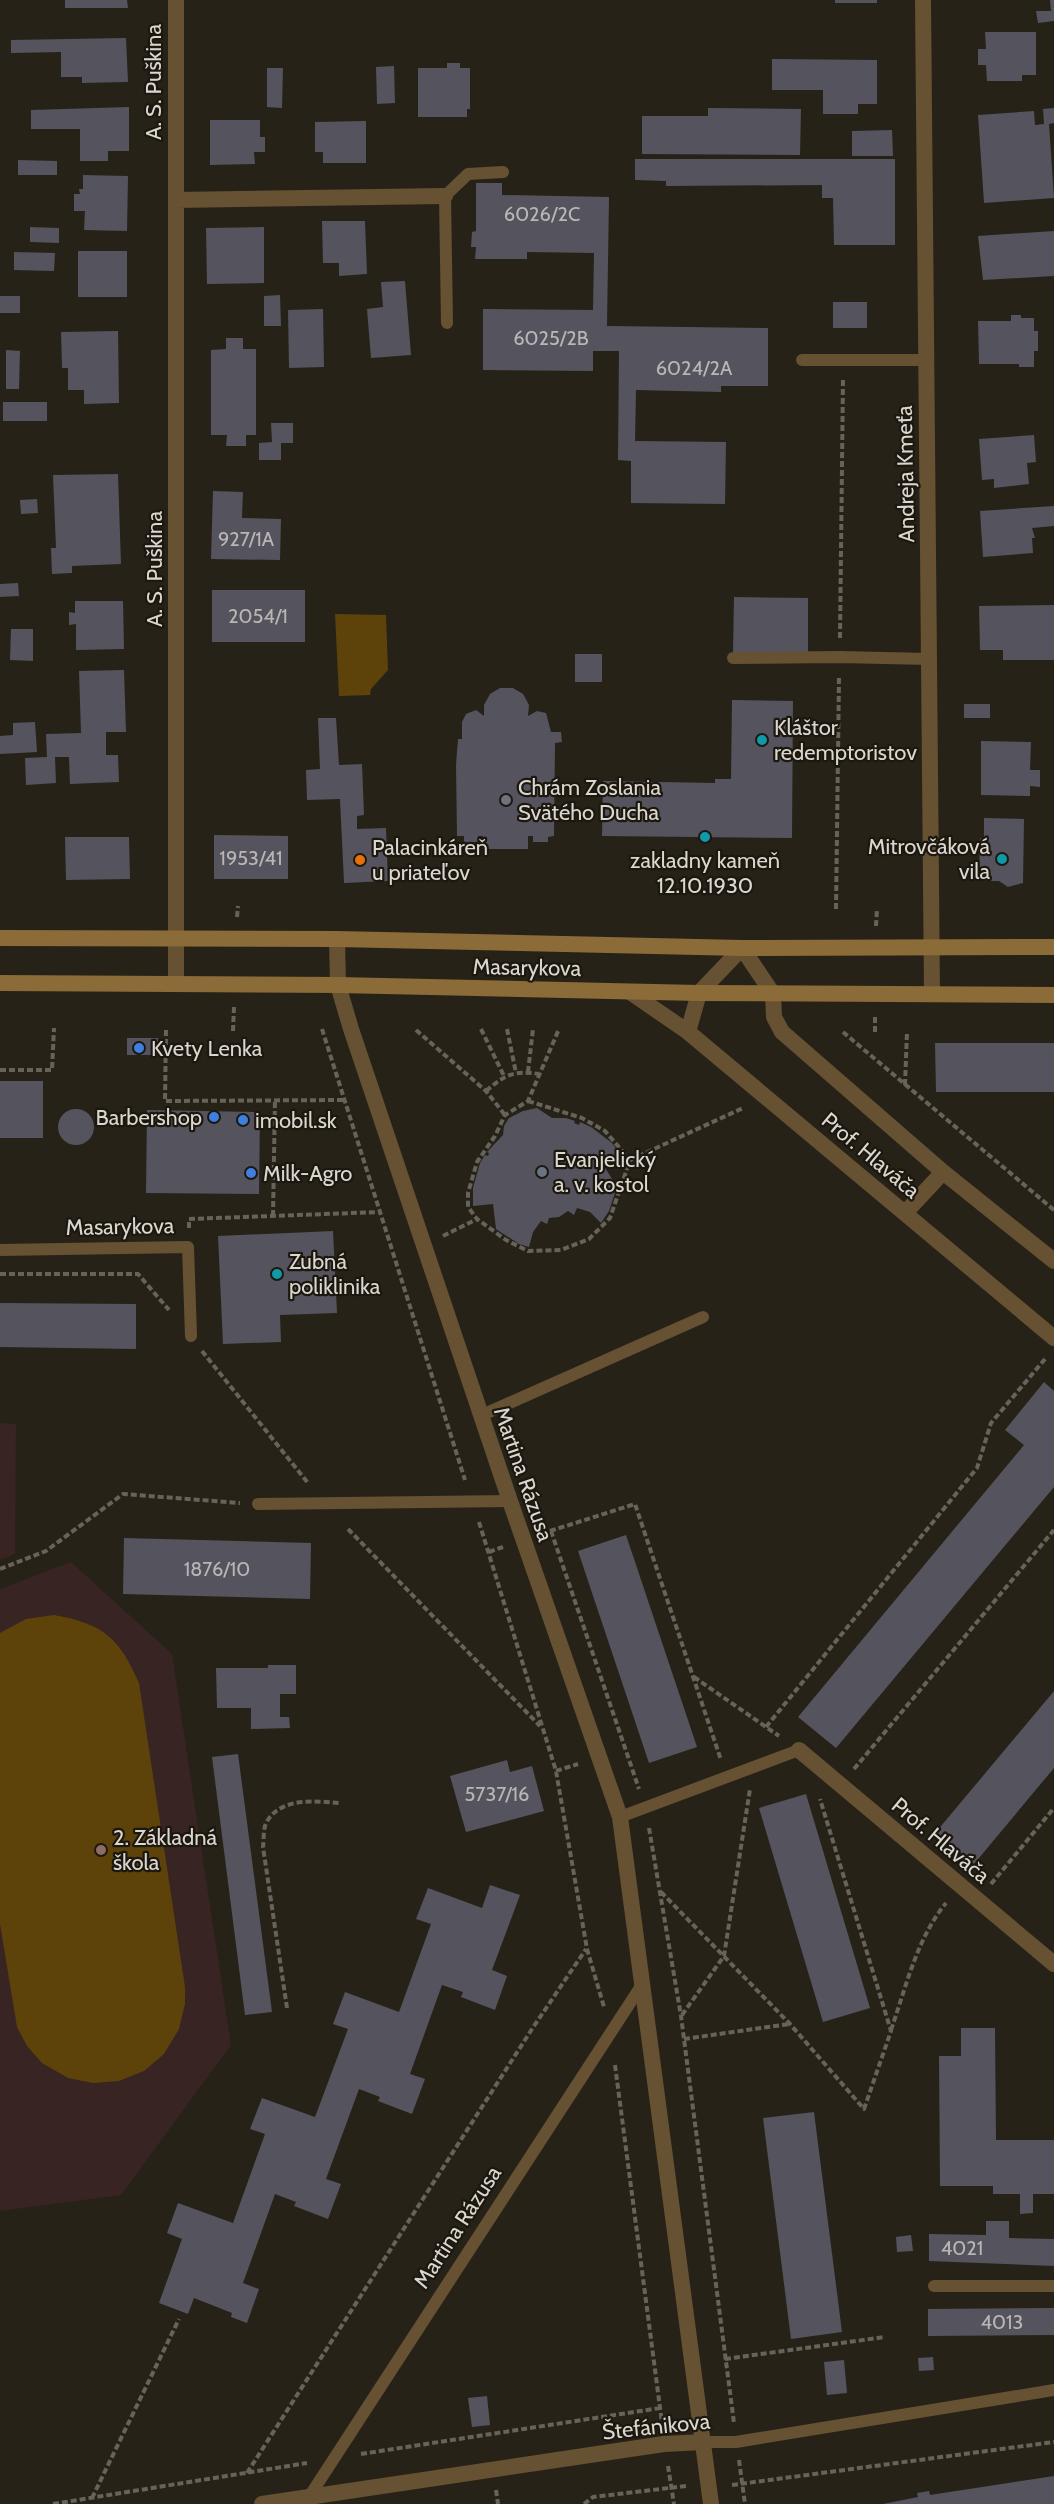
<svg xmlns="http://www.w3.org/2000/svg" width="1054" height="2504" viewBox="0 0 1054 2504" font-family="Cabin,sans-serif">
<style>
.education{fill:#372423}
.green{fill:#5d430a}
.building{fill:#55535e}
.lines{fill:none;stroke-linecap:round;stroke-linejoin:round}
.path{stroke:#68635a;stroke-width:4;stroke-dasharray:6 3;stroke-linecap:butt}
.service{stroke:#665132;stroke-width:12}
.minor{stroke:#665132;stroke-width:16}
.secondary{stroke:#8b6b38;stroke-width:16}
.culture-dot{fill:#0f9aa8;stroke:#1d180f;stroke-width:2}
.worship-dot{fill:#6b7280;stroke:#1d180f;stroke-width:2}
.food-dot{fill:#e8710a;stroke:#1d180f;stroke-width:2}
.shop-dot{fill:#3f7fe0;stroke:#1d180f;stroke-width:2}
.education-dot{fill:#8d6e63;stroke:#1d180f;stroke-width:2}
.labels{text-anchor:middle;stroke-width:4.5;stroke-linejoin:round;paint-order:stroke}
.number-label{font-size:20px;fill:#b9b6b4}
.street-label{font-size:22px;fill:#dad7d0;stroke:#1d180f}
.poi-label{font-size:22px;fill:#dad7d0;stroke:#1d180f;text-anchor:start}
</style>
<rect width="100%" height="100%" fill="#272218"/>
<path class="education" d="M 0,1423 L 16,1424 L 15,1554 L 0,1560 Z
M 71,1562 L 172,1654 L 231,2045 L 121,2195 L 0,2211 L 0,1589 Z"/>
<path class="green" d="M 335,614 L 386,615 L 388,670 L 371,689 L 370,695 L 339,696 Z
M 54,1615 C 103,1624 119,1637 139,1683 L 185,1987 L 185,2004 L 179,2029 L 164,2054 L 144,2071 L 119,2081 L 93,2083 L 68,2078 L 42,2063 L 27,2046 L 17,2027 L 0,1924 L 0,1633 L 26,1619 Z"/>
<path class="building" d="M 65,0 L 127,0 L 128,8 L 65,8 Z
M 835,0 L 877,0 L 877,3 L 835,3 Z
M 1050,0 L 1054,0 L 1054,21 L 1038,23 L 1036,11 L 1051,11 Z
M 985,32 L 1036,32 L 1036,75 L 1022,75 L 1022,81 L 987,81 L 986,65 L 978,65 L 978,49 L 986,49 Z
M 126,38 L 128,82 L 82,83 L 82,77 L 61,77 L 61,52 L 11,53 L 11,40 Z
M 772,59 L 877,60 L 877,104 L 858,104 L 858,114 L 823,114 L 823,90 L 772,90 Z
M 447,63 L 460,63 L 460,68 L 470,68 L 470,109 L 467,109 L 467,117 L 418,117 L 418,68 L 447,68 Z
M 394,66 L 395,103 L 377,104 L 376,67 Z
M 267,68 L 283,68 L 282,108 L 267,107 Z
M 129,107 L 129,151 L 108,151 L 108,161 L 80,161 L 80,129 L 31,129 L 31,110 Z
M 708,108 L 801,109 L 800,155 L 642,154 L 642,116 L 708,116 Z
M 1054,108 L 1054,123 L 1049,124 L 1054,198 L 984,203 L 978,115 L 1034,111 L 1035,125 L 1044,124 L 1043,109 Z
M 210,120 L 260,120 L 260,137 L 265,137 L 265,152 L 254,152 L 255,164 L 210,165 Z
M 366,121 L 366,163 L 323,163 L 323,152 L 315,152 L 315,122 Z
M 892,130 L 893,156 L 852,156 L 852,131 Z
M 635,159 L 895,159 L 895,245 L 834,245 L 833,198 L 822,198 L 822,185 L 666,186 L 666,181 L 635,180 Z
M 18,160 L 57,161 L 57,175 L 18,175 Z
M 83,175 L 128,176 L 127,231 L 84,230 L 85,211 L 74,211 L 74,194 L 80,194 L 79,189 L 83,189 Z
M 476,183 L 502,183 L 502,195 L 609,197 L 607,326 L 768,328 L 768,386 L 721,386 L 721,392 L 636,390 L 635,441 L 726,442 L 725,504 L 631,503 L 631,461 L 618,460 L 619,351 L 593,351 L 593,371 L 483,370 L 483,309 L 593,310 L 594,253 L 527,252 L 527,259 L 475,259 L 476,247 L 471,247 L 472,232 L 476,231 Z
M 322,221 L 365,221 L 367,274 L 339,276 L 339,263 L 323,263 Z
M 30,227 L 59,228 L 59,243 L 30,242 Z
M 264,227 L 264,283 L 207,284 L 206,228 Z
M 1054,231 L 1054,276 L 983,280 L 978,236 Z
M 78,251 L 127,251 L 127,297 L 78,297 Z
M 14,252 L 55,253 L 54,271 L 14,270 Z
M 405,281 L 411,355 L 371,358 L 367,309 L 383,307 L 381,282 Z
M 280,295 L 281,326 L 264,326 L 264,296 Z
M 0,296 L 20,296 L 20,313 L 0,313 Z
M 833,302 L 867,302 L 867,328 L 833,328 Z
M 323,309 L 324,367 L 289,368 L 288,310 Z
M 1011,315 L 1021,315 L 1021,318 L 1034,318 L 1034,331 L 1038,331 L 1038,351 L 1034,351 L 1034,367 L 1019,367 L 1019,364 L 979,364 L 978,321 L 1011,321 Z
M 118,331 L 119,403 L 84,404 L 84,390 L 68,390 L 68,368 L 62,368 L 61,332 Z
M 226,338 L 243,338 L 243,349 L 256,349 L 256,435 L 246,435 L 246,446 L 226,446 L 227,435 L 211,435 L 211,350 L 226,349 Z
M 6,350 L 20,351 L 19,389 L 6,389 Z
M 3,402 L 47,402 L 47,421 L 3,421 Z
M 271,423 L 293,423 L 293,443 L 281,443 L 281,460 L 259,460 L 259,443 L 272,442 Z
M 1034,435 L 1036,462 L 1027,463 L 1029,484 L 994,488 L 994,479 L 982,480 L 979,439 Z
M 118,474 L 121,564 L 72,566 L 72,573 L 52,574 L 51,548 L 56,548 L 53,475 Z
M 213,491 L 243,492 L 242,518 L 281,519 L 280,560 L 211,559 Z
M 37,499 L 38,513 L 21,514 L 20,500 Z
M 1054,506 L 1054,526 L 1032,528 L 1035,538 L 1032,538 L 1033,553 L 983,557 L 980,511 Z
M 18,583 L 19,596 L 0,597 L 0,584 Z
M 212,590 L 305,590 L 305,642 L 212,642 Z
M 734,597 L 808,598 L 808,653 L 733,652 Z
M 75,601 L 123,601 L 124,649 L 76,650 L 76,624 L 69,625 L 69,612 L 75,613 Z
M 1054,605 L 1054,660 L 1003,660 L 1003,650 L 980,650 L 979,606 Z
M 11,629 L 33,629 L 33,661 L 10,660 Z
M 575,654 L 602,654 L 602,682 L 575,682 Z
M 124,670 L 126,732 L 106,732 L 106,755 L 118,755 L 119,782 L 70,784 L 69,757 L 55,757 L 56,783 L 26,785 L 25,758 L 47,757 L 46,734 L 81,733 L 79,671 Z
M 500,688 L 513,688 L 523,694 L 529,705 L 528,716 L 537,711 L 546,713 L 551,732 L 561,732 L 562,742 L 555,743 L 554,836 L 548,837 L 548,842 L 533,842 L 533,836 L 528,836 L 528,849 L 483,849 L 483,836 L 478,836 L 478,842 L 464,842 L 464,836 L 457,836 L 456,765 L 458,739 L 462,739 L 462,722 L 466,714 L 476,710 L 484,716 L 484,705 L 490,694 Z
M 732,700 L 793,701 L 792,838 L 602,836 L 603,781 L 715,783 L 715,779 L 731,779 Z
M 964,704 L 990,704 L 990,718 L 964,718 Z
M 318,718 L 336,718 L 339,765 L 362,764 L 364,815 L 357,816 L 357,829 L 386,828 L 388,881 L 344,883 L 340,799 L 307,800 L 306,770 L 320,769 Z
M 35,722 L 37,752 L 0,754 L 0,736 L 13,735 L 13,723 Z
M 981,741 L 1031,742 L 1030,770 L 1040,770 L 1040,787 L 1030,786 L 1030,796 L 981,795 Z
M 984,818 L 1024,819 L 1023,883 L 1008,887 L 999,881 L 979,881 L 980,838 L 984,838 Z
M 214,835 L 288,836 L 288,879 L 214,879 Z
M 65,837 L 129,837 L 130,879 L 66,880 Z
M 127,1038 L 158,1038 L 158,1055 L 127,1055 Z
M 935,1043 L 1054,1043 L 1054,1092 L 936,1092 Z
M 0,1081 L 43,1081 L 43,1138 L 0,1138 Z
M 537,1108 L 552,1118 L 566,1118 L 575,1121 L 574,1123 L 579,1125 L 580,1122 L 591,1127 L 612,1143 L 621,1155 L 604,1166 L 617,1187 L 609,1211 L 601,1223 L 590,1212 L 577,1208 L 574,1215 L 568,1211 L 559,1217 L 549,1218 L 547,1224 L 541,1221 L 533,1232 L 529,1247 L 519,1244 L 496,1229 L 493,1204 L 473,1206 L 473,1188 L 480,1163 L 485,1155 L 488,1156 L 489,1153 L 487,1152 L 503,1135 L 504,1126 L 509,1118 L 523,1111 Z
M58 1127a18 18 0 1 1 36 0a18 18 0 1 1-36 0Z
M 147,1110 L 260,1112 L 259,1194 L 146,1193 Z
M 333,1231 L 337,1313 L 280,1315 L 281,1342 L 223,1344 L 218,1236 Z
M 0,1303 L 136,1304 L 136,1349 L 0,1347 Z
M 1044,1382 L 1054,1391 L 1054,1487 L 836,1748 L 798,1717 L 1024,1445 L 1005,1430 Z
M 626,1535 L 697,1747 L 649,1763 L 578,1551 Z
M 124,1538 L 311,1543 L 310,1599 L 123,1594 Z
M 268,1665 L 296,1665 L 296,1694 L 280,1694 L 280,1717 L 289,1717 L 290,1728 L 251,1729 L 251,1708 L 217,1708 L 216,1668 L 268,1668 Z
M 1054,1691 L 1054,1768 L 974,1864 L 936,1832 Z
M 238,1754 L 272,2012 L 245,2015 L 212,1757 Z
M 507,1760 L 510,1772 L 532,1766 L 544,1811 L 466,1832 L 450,1776 Z
M 806,1794 L 870,2008 L 823,2022 L 759,1808 Z
M 490,1885 L 520,1895 L 492,1970 L 507,1976 L 495,2010 L 461,1997 L 463,1992 L 442,1985 L 410,2074 L 425,2079 L 412,2114 L 378,2101 L 380,2097 L 359,2089 L 326,2179 L 341,2184 L 328,2219 L 294,2206 L 296,2202 L 275,2194 L 243,2283 L 259,2289 L 247,2323 L 231,2317 L 232,2313 L 194,2298 L 188,2314 L 159,2303 L 182,2239 L 167,2233 L 178,2203 L 233,2223 L 265,2134 L 250,2129 L 262,2098 L 315,2117 L 348,2029 L 333,2024 L 345,1992 L 399,2012 L 431,1924 L 416,1919 L 428,1888 L 482,1908 Z
M 961,2028 L 995,2028 L 996,2140 L 1054,2140 L 1054,2194 L 1033,2194 L 1033,2213 L 1020,2214 L 1020,2194 L 993,2194 L 993,2186 L 940,2186 L 939,2056 L 961,2056 Z
M 814,2112 L 842,2332 L 791,2339 L 763,2118 Z
M 986,2221 L 1009,2221 L 1009,2238 L 1054,2239 L 1054,2266 L 929,2261 L 929,2234 L 986,2235 Z
M 911,2235 L 913,2251 L 897,2252 L 896,2237 Z
M 1054,2308 L 1054,2335 L 928,2336 L 928,2309 Z
M 933,2357 L 934,2370 L 919,2371 L 918,2358 Z
M 844,2360 L 847,2393 L 827,2395 L 824,2362 Z
M 487,2396 L 490,2425 L 472,2427 L 468,2398 Z
M 1054,2476 L 1054,2504 L 883,2504 L 918,2497 L 917,2493 L 929,2491 L 930,2495 Z"/>
<g class="lines">
<path class="path" d="M 840,638 L 843,379
M 836,909 L 839,676
M 237,917 L 238,906
M 876,926 L 877,909
M 322,1029 L 465,1480
M 481,1029 L 504,1076
M 507,1029 L 516,1073
M 166,1030 L 165,1101 L 344,1100
M 416,1030 L 486,1091 L 505,1115
M 233,1031 L 234,1007
M 843,1032 L 1054,1210
M 875,1032 L 875,1017
M 0,1070 L 52,1070 L 54,1028
M 528,1072 L 533,1029
M 905,1085 L 907,1032
M 486,1091 C 505,1075 513,1070 539,1074
M 528,1101 L 582,1118 L 605,1131 L 630,1160 L 610,1218 L 589,1239 L 561,1250 L 528,1251 L 506,1240 L 477,1219 L 468,1207 L 468,1193 L 477,1162 L 495,1136 L 505,1115 L 528,1101 L 559,1029
M 630,1160 L 743,1108
M 273,1216 L 275,1099
M 189,1228 L 189,1219 L 380,1212
M 443,1236 L 477,1219
M 0,1274 L 138,1274 L 169,1310
M 202,1351 L 308,1483
M 479,1522 L 556,1771 L 587,1949 L 604,2007
M 348,1529 L 540,1726
M 550,1531 L 635,1504 L 721,1760
M 551,1531 L 639,1789
M 489,1552 L 503,1547
M 0,1569 L 46,1551 L 123,1494 L 240,1503
M 694,1677 L 779,1736
M 766,1727 L 977,1468 L 991,1423 L 1045,1359
M 854,1769 L 1054,1530
M 556,1771 L 578,1764
M 649,1828 L 681,2016 L 734,2423
M 991,1884 L 1054,1808
M 661,1892 L 790,2024 L 864,2109 L 891,2031 L 820,1799
M 287,2008 L 263,1847 C 264,1840 263,1830 266,1823 C 280,1797 314,1801 340,1803
M 682,2015 L 724,1956 L 750,1789
M 891,2030 C 906,1987 917,1938 946,1903
M 684,2039 L 789,2024
M 615,2065 L 662,2423
M 725,2359 L 885,2337
M 361,2454 L 660,2408
M 739,2460 L 745,2504
M 668,2466 L 674,2504
M 247,2473 L 532,2029 L 586,1949
M 732,2485 L 1054,2442
M 496,2490 L 498,2504
M 92,2498 L 179,2319
M 53,2504 L 307,2463
M 584,2504 L 593,2497 L 686,2486"/>
<path class="service" d="M 447,323 L 445,196 L 468,174 L 503,172
M 802,360 L 926,360
M 733,658 L 840,657 L 929,659
M 0,1250 L 188,1247 L 191,1336
M 480,1416 L 703,1317
M 258,1504 L 510,1501
M 620,1817 L 799,1750
M 934,2286 L 1054,2286
M 704,2442 L 736,2442 L 1054,2390
M 309,2497 L 643,1983"/>
<path class="minor" d="M 176,0 L 176,984
M 923,0 L 932,993
M 176,200 L 445,196
M 337,939 L 338,985 L 351,1029 L 510,1501 L 620,1817 L 711,2504
M 630,992 L 688,1032
M 905,1213 L 943,1172
M 1054,1261 L 943,1172 L 782,1032 L 774,1017 L 773,994 L 742,948 L 699,993 L 688,1032 L 1054,1338
M 799,1750 L 1054,1964
M 262,2504 L 664,2444 L 704,2442"/>
<path class="secondary" d="M 0,938 L 337,939 L 742,948 L 1054,947
M 0,983 L 338,985 L 699,993 L 1054,995"/>
</g>
<g class="culture-dot">
<circle cx="762" cy="740" r="6"/>
<circle cx="705" cy="837" r="6"/>
<circle cx="1002" cy="859" r="6"/>
<circle cx="277" cy="1274" r="6"/>
</g>
<g class="worship-dot">
<circle cx="506" cy="800" r="6"/>
<circle cx="542" cy="1172" r="6"/>
</g>
<circle class="food-dot" cx="360" cy="860" r="6"/>
<g class="shop-dot">
<circle cx="139" cy="1048" r="6"/>
<circle cx="214" cy="1117" r="6"/>
<circle cx="243" cy="1120" r="6"/>
<circle cx="251" cy="1173" r="6"/>
</g>
<circle class="education-dot" cx="101" cy="1850" r="6"/>
<g class="labels">
<g class="number-label">
<text x="542" y="221">6026/2C</text>
<text x="551" y="345">6025/2B</text>
<text x="694" y="375">6024/2A</text>
<text x="246" y="546">927/1A</text>
<text x="258" y="623">2054/1</text>
<text x="251" y="865">1953/41</text>
<text x="217" y="1576">1876/10</text>
<text x="497" y="1801">5737/16</text>
<text x="962" y="2255">4021</text>
<text x="1002" y="2329">4013</text>
</g>
<g class="street-label">
<text transform="translate(153 82) rotate(-90)" y="8">A. S. Puškina</text>
<text transform="translate(905 474) rotate(-91)" y="8">Andreja Kmeťa</text>
<text transform="translate(154 569) rotate(-90)" y="8">A. S. Puškina</text>
<text transform="translate(527 967) rotate(1)" y="8">Masarykova</text>
<text transform="translate(871 1155) rotate(40)" y="8">Prof. Hlaváča</text>
<text transform="translate(120 1226) rotate(-1)" y="8">Masarykova</text>
<text transform="translate(524 1474) rotate(71)" y="8">Martina Rázusa</text>
<text transform="translate(941 1840) rotate(40)" y="8">Prof. Hlaváča</text>
<text transform="translate(457 2227) rotate(-57)" y="8">Martina Rázusa</text>
<text transform="translate(656 2426) rotate(-6)" y="8">Štefánikova</text>
</g>
<g class="poi-label">
<text x="774" y="735">Kláštor<tspan x="774" dy="25">redemptoristov</tspan></text>
<text x="518" y="795">Chrám Zoslania<tspan x="518" dy="25">Svätého Ducha</tspan></text>
<text x="990" y="854" text-anchor="end">Mitrovčáková<tspan x="990" dy="25">vila</tspan></text>
<text x="372" y="855">Palacinkáreň<tspan x="372" dy="25">u priateľov</tspan></text>
<text x="705" y="868" text-anchor="middle">zakladny kameň<tspan x="705" dy="25">12.10.1930</tspan></text>
<text x="151" y="1056">Kvety Lenka</text>
<text x="202" y="1125" text-anchor="end">Barbershop</text>
<text x="255" y="1128">imobil.sk</text>
<text x="554" y="1167">Evanjelický<tspan x="554" dy="25">a. v. kostol</tspan></text>
<text x="263" y="1181">Milk-Agro</text>
<text x="289" y="1269">Zubná<tspan x="289" dy="25">poliklinika</tspan></text>
<text x="113" y="1845">2. Základná<tspan x="113" dy="25">škola</tspan></text>
</g>
</g>
</svg>
